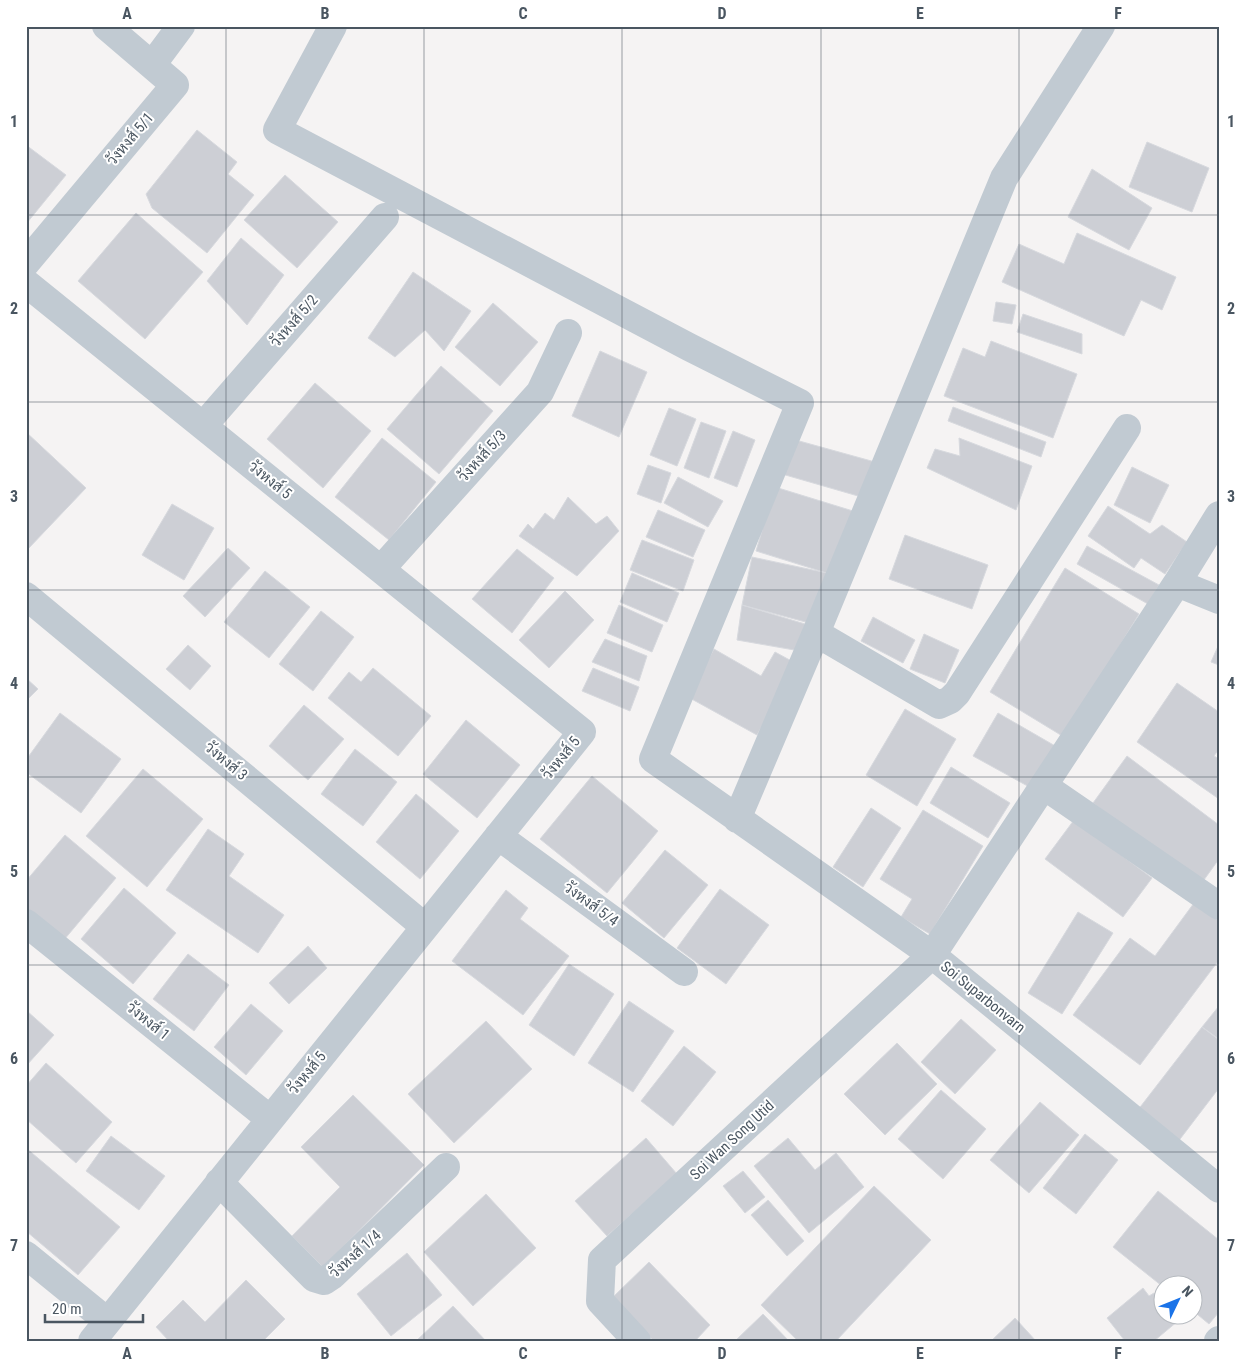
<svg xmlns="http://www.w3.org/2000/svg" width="1245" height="1367" viewBox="0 0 1245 1367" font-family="'Roboto Condensed',Sarabun,sans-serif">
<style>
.building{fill:#cdcfd5;stroke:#d7d9de}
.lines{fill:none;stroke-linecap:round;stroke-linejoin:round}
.street{stroke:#c1cad2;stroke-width:28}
.grid{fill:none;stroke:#4a5661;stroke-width:1;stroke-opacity:0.55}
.labels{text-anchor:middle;stroke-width:4;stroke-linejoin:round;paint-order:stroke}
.street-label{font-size:15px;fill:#4a5661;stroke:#fff}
.neatline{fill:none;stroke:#4a5661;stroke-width:2}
.grid-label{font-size:16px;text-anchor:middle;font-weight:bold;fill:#4a5661}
</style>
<rect width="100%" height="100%" fill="#f5f3f3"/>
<path class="building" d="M 197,130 L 237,162 L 228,174 L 254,195 L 207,253 L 152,208 L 146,194 Z
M 1147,142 L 1209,168 L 1192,212 L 1129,187 Z
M 26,145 L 66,175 L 26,224 Z
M 1092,169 L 1152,208 L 1129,250 L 1068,217 Z
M 285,175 L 338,222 L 297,268 L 244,220 Z
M 136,213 L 203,272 L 145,339 L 78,281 Z
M 1077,233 L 1176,277 L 1162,310 L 1141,300 L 1124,336 L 1002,282 L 1019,244 L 1064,264 Z
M 241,238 L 284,275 L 247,325 L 207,281 Z
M 413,272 L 471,311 L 444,351 L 425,330 L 395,357 L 368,338 Z
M 996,302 L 1016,305 L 1012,324 L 993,321 Z
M 493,303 L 538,342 L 500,386 L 455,347 Z
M 1023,314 L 1082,334 L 1082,354 L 1017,332 Z
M 991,341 L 1077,374 L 1053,438 L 944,396 L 963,348 L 985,357 Z
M 600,351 L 647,372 L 619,437 L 572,416 Z
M 441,366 L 493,411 L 439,474 L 387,429 Z
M 315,383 L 371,431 L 323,488 L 267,439 Z
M 953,407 L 1046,442 L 1041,457 L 948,421 Z
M 669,408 L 696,419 L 677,466 L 650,455 Z
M 701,422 L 726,431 L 709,478 L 684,468 Z
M 733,431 L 755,440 L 737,487 L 714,478 Z
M 26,432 L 86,488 L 28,549 L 26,547 Z
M 382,438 L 436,482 L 389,540 L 335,497 Z
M 959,438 L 1032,466 L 1016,510 L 927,468 L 935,449 L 960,456 Z
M 792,439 L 875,462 L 865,498 L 782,474 Z
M 648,465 L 671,473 L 661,503 L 637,494 Z
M 1132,467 L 1169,485 L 1150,523 L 1114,505 Z
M 678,477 L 723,501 L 708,527 L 664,503 Z
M 775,487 L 853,511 L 833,575 L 756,551 Z
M 568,497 L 596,524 L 607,516 L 619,531 L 577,576 L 519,536 L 528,524 L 533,529 L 545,513 L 554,520 Z
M 172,504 L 214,528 L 184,580 L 142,555 Z
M 1108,506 L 1150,534 L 1162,525 L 1187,542 L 1165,574 L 1141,558 L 1134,568 L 1088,536 Z
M 658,510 L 705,530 L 693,557 L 646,537 Z
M 905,535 L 988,565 L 972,609 L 889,579 Z
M 642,540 L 694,560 L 683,591 L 630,570 Z
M 1087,546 L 1159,585 L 1148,604 L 1077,564 Z
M 228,548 L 250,568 L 205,617 L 183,596 Z
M 517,549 L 554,578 L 512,633 L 472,599 Z
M 752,557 L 827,573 L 813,624 L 742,605 Z
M 1065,568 L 1139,614 L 1064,737 L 990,692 Z
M 265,571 L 310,607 L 269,658 L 224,622 Z
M 632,573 L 679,593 L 667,622 L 620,602 Z
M 565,591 L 594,620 L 549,668 L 519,640 Z
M 619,605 L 663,625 L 652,652 L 607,633 Z
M 742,605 L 805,624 L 800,651 L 737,640 Z
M 321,611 L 354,637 L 313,691 L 279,664 Z
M 873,617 L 915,640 L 903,663 L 861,641 Z
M 924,634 L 959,650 L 945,683 L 910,669 Z
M 605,639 L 647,656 L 639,681 L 592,662 Z
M 1219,644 L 1219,665 L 1211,662 Z
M 188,645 L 211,666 L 190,690 L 166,669 Z
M 714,649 L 761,676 L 775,652 L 797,664 L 757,735 L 688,697 Z
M 373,668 L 431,716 L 398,756 L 328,698 L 349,672 L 361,682 Z
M 593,668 L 639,687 L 630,711 L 582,691 Z
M 26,678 L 38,689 L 26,701 Z
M 1177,683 L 1219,712 L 1219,749 L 1214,756 L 1219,759 L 1219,799 L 1137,742 Z
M 304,705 L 344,739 L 308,780 L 269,746 Z
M 905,709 L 956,739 L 917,806 L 866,775 Z
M 60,713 L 121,759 L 81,813 L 26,772 L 26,760 Z
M 998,713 L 1057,747 L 1033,789 L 973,756 Z
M 466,720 L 520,765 L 477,818 L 423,774 Z
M 355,749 L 397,782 L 363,826 L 321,794 Z
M 1127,756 L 1219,825 L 1219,859 L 1201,884 L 1093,803 Z
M 951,767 L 1010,803 L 988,838 L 930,803 Z
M 143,769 L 203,819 L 147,887 L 86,836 Z
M 592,776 L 658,831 L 607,893 L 540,839 Z
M 416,794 L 459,831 L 420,879 L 376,842 Z
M 871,808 L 901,828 L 863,887 L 833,867 Z
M 923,810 L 983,846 L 930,934 L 901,917 L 912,899 L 880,879 Z
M 1074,820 L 1152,878 L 1123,917 L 1045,859 Z
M 208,829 L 244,854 L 229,876 L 284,915 L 258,953 L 166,890 Z
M 65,835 L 116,878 L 58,947 L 26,920 L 26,881 Z
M 665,850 L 708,885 L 664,938 L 622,903 Z
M 124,888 L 176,933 L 133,984 L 81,939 Z
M 720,889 L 769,925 L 726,984 L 677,948 Z
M 506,890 L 528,908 L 520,919 L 569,956 L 523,1015 L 452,961 Z
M 1194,903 L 1219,921 L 1219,960 L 1140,1065 L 1073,1015 L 1130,938 L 1155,956 Z
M 1078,912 L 1113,933 L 1062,1014 L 1028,993 Z
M 308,946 L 327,968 L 289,1004 L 269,983 Z
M 188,954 L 229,985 L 194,1031 L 153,999 Z
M 569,964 L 614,994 L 574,1056 L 529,1025 Z
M 629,1001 L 674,1031 L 633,1092 L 588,1063 Z
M 251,1004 L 283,1031 L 246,1075 L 214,1047 Z
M 1219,1006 L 1219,1039 L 1202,1027 Z
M 27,1011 L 54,1035 L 26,1066 L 26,1013 Z
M 961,1019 L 996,1050 L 955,1094 L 921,1062 Z
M 486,1021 L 532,1069 L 454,1143 L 408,1094 Z
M 1202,1027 L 1219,1040 L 1219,1088 L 1174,1147 L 1134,1115 Z
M 897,1043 L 937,1084 L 885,1135 L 844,1094 Z
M 684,1046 L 716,1072 L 673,1126 L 641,1101 Z
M 46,1063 L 112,1122 L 76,1163 L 26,1119 L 26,1086 Z
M 941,1090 L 986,1129 L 943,1179 L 898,1139 Z
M 353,1095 L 424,1165 L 323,1267 L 292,1236 L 340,1187 L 301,1147 Z
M 1040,1102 L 1079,1135 L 1029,1193 L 990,1160 Z
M 1085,1134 L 1118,1160 L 1076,1214 L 1043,1188 Z
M 111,1136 L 165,1176 L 139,1210 L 86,1171 Z
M 646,1138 L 677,1174 L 607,1236 L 575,1201 Z
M 788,1138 L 815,1170 L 836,1153 L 864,1187 L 809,1233 L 754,1166 Z
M 26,1148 L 120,1227 L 78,1275 L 26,1231 Z
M 743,1171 L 765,1197 L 745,1213 L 723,1186 Z
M 874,1186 L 931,1240 L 836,1341 L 798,1341 L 761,1305 Z
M 1158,1191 L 1219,1240 L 1219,1312 L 1209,1324 L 1192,1310 L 1192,1284 L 1162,1284 L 1162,1286 L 1113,1247 Z
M 486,1194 L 536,1248 L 473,1306 L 424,1252 Z
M 768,1200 L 804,1241 L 787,1256 L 751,1215 Z
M 407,1253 L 442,1295 L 391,1336 L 357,1294 Z
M 649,1262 L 710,1325 L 695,1341 L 654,1341 L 612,1298 Z
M 246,1280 L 285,1319 L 263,1341 L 169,1341 L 156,1327 L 183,1300 L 205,1322 Z
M 1143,1288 L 1149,1296 L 1154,1293 L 1162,1303 L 1162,1314 L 1172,1314 L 1178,1321 L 1154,1341 L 1125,1341 L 1107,1318 Z
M 453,1306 L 486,1341 L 416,1341 Z
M 763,1314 L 789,1341 L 735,1341 Z
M 1015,1318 L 1036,1341 L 991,1341 Z"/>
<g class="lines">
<path class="street" d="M 333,26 L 277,130 L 689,347 L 800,403 L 653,759 L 932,955 L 1219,1189
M 152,65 L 181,26
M 26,263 L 175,85 L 106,26
M 26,283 L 582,732 L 92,1341
M 203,426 L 385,217
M 381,569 L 540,392 L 568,333
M 1177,583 L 1219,600
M 26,596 L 425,927
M 816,633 L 939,705 L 950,700 L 957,693 L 1127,428
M 1044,786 L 1219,906
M 737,819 L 816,633 L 1004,178 L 1101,26
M 498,836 L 684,972
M 26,923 L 270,1119
M 219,1182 L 314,1278 L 324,1281 L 333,1275 L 446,1167
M 26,1255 L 107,1321
M 637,1341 L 600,1301 L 602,1260 L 932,955 L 1177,583 L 1219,515
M 1218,1341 L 1219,1340"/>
</g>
<path class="grid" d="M 226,26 L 226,1341M 424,26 L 424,1341M 622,26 L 622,1341M 821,26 L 821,1341M 1019,26 L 1019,1341M 26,215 L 1219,215M 26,402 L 1219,402M 26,590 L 1219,590M 26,777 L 1219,777M 26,965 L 1219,965M 26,1152 L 1219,1152"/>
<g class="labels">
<g class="street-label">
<text transform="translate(130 139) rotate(-50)" y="5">วังหงส์ 5/1</text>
<text transform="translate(294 321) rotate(-49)" y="5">วังหงส์ 5/2</text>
<text transform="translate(482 456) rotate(-48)" y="5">วังหงส์ 5/3</text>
<text transform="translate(270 480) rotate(39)" y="5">วังหงส์ 5</text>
<text transform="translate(561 758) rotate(-51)" y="5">วังหงส์ 5</text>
<text transform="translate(226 761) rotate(40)" y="5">วังหงส์ 3</text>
<text transform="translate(591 904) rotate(36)" y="5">วังหงส์ 5/4</text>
<text transform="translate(983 997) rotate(39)" y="5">Soi Suparbonvarn</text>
<text transform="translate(148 1021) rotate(39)" y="5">วังหงส์ 1</text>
<text transform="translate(307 1073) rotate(-51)" y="5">วังหงส์ 5</text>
<text transform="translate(732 1140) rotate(-43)" y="5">Soi Wan Song Utid</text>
<text transform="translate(355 1254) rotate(-42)" y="5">วังหงส์ 1/4</text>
</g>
</g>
<rect width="1245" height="1367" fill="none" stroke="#ffffff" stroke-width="55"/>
<g transform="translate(1178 1300) rotate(47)"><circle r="24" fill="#ffffff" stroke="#b7bbc0"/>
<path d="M0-4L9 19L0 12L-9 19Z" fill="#1a73e8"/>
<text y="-8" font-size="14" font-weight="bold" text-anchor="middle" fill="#4a5661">N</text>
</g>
<path d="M45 1314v8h98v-8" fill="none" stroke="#4a5661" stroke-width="2.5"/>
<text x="52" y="1314" font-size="15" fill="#4a5661" stroke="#ffffff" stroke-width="4" paint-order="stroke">20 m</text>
<rect x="28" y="28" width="1190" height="1312" class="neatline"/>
<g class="grid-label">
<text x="127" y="19">A</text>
<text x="325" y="19">B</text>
<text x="523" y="19">C</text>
<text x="722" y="19">D</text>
<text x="920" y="19">E</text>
<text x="1118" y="19">F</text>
<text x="14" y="127">1</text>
<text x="1231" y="127">1</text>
<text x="14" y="314">2</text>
<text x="1231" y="314">2</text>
<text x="14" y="502">3</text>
<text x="1231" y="502">3</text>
<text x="14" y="689">4</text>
<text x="1231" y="689">4</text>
<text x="14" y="877">5</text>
<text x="1231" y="877">5</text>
<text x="14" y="1064">6</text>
<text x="1231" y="1064">6</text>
<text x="14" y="1251">7</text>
<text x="1231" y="1251">7</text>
<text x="127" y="1359">A</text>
<text x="325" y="1359">B</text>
<text x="523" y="1359">C</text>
<text x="722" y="1359">D</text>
<text x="920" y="1359">E</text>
<text x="1118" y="1359">F</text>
</g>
</svg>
